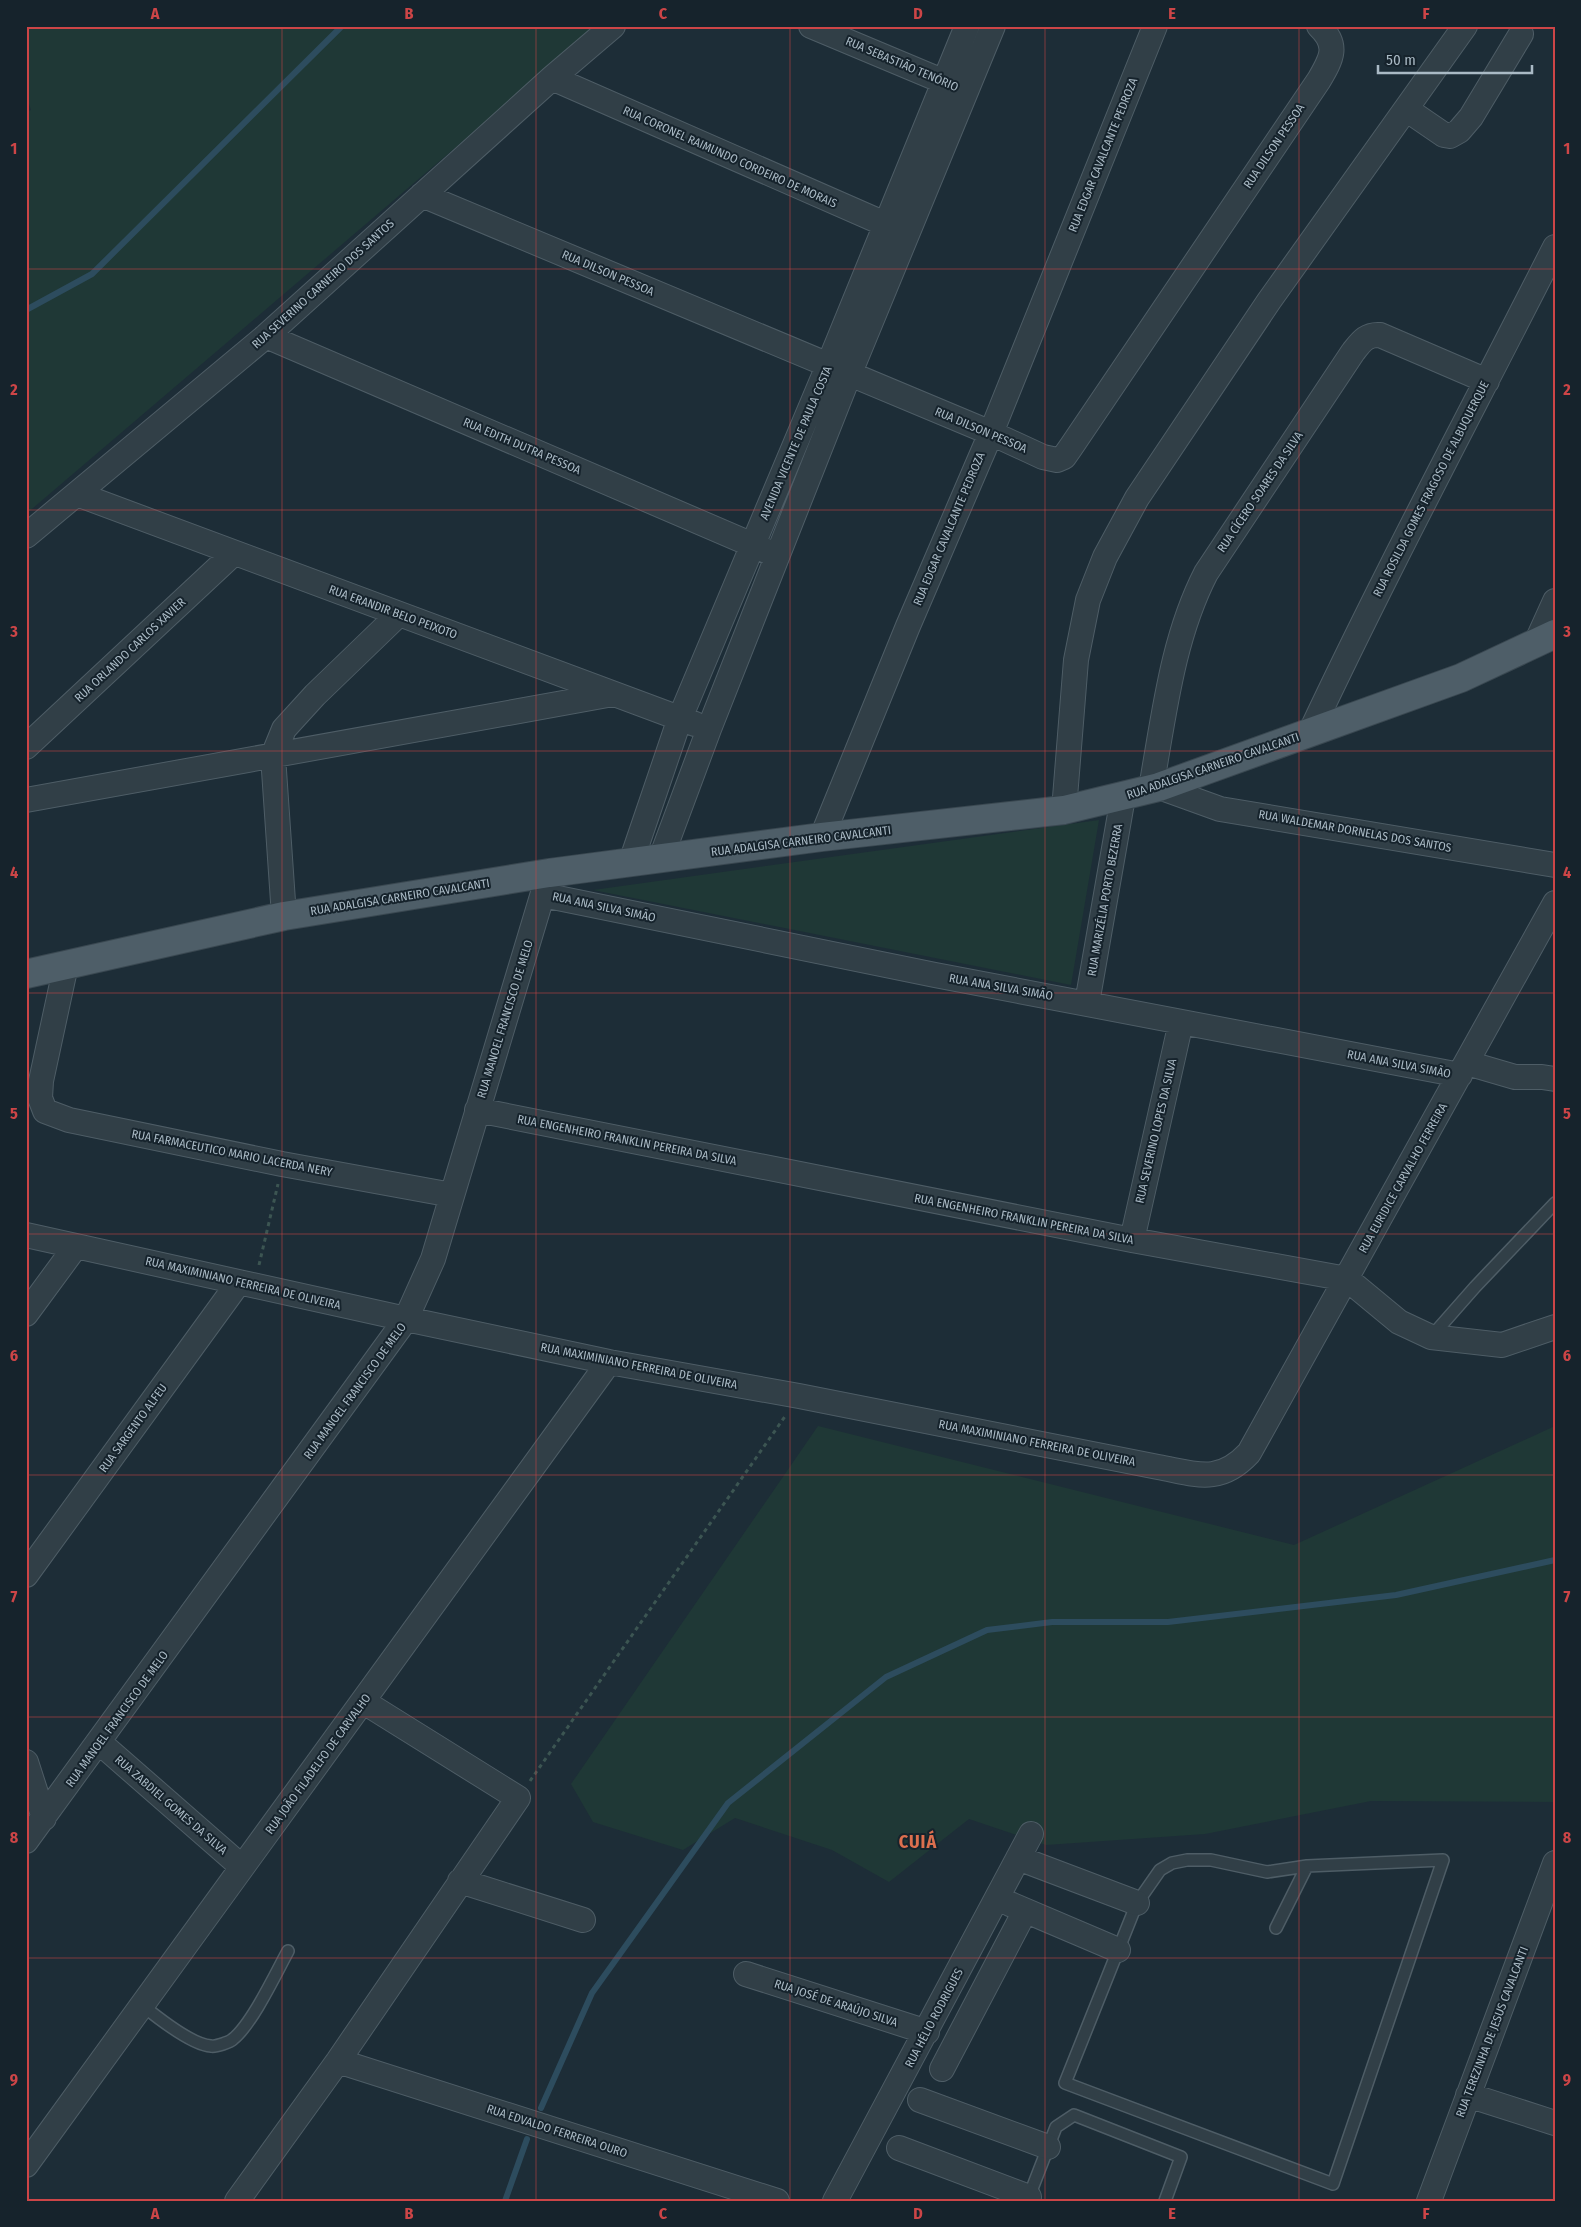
<svg xmlns="http://www.w3.org/2000/svg" width="1581" height="2227" viewBox="0 0 1581 2227" font-family="'Fira Sans Condensed',sans-serif">
<style>
.green{fill:#1f3836}
.lines{fill:none;stroke-linecap:round;stroke-linejoin:round}
.stream{stroke:#2d4c5e;stroke-width:6}
.service-casing{stroke:#4e5d66;stroke-width:14}
.minor-casing{stroke:#4e5d66;stroke-width:26}
.primary-casing{stroke:#3a4851;stroke-width:30}
.path{stroke:#3c5552;stroke-width:3;stroke-dasharray:4 4;stroke-linecap:butt}
.service{stroke:#313f47;stroke-width:11}
.minor{stroke:#313f47;stroke-width:24}
.primary{stroke:#4e5e68;stroke-width:28}
.grid{fill:none;stroke:#cd4547;stroke-width:1;stroke-opacity:0.55}
.labels{text-anchor:middle;stroke-width:4;stroke-linejoin:round;paint-order:stroke}
.street-label{font-size:12px;fill:#aabac5;stroke:#16232c}
.district-label{font-size:18px;font-weight:bold;letter-spacing:1px;fill:#dc6f4e;stroke:#16232c}
.neatline{fill:none;stroke:#cd4547;stroke-width:2}
.grid-label{font-size:16px;text-anchor:middle;font-weight:bold;fill:#cd4547}
</style>
<rect width="100%" height="100%" fill="#1d2d37"/>
<path class="green" d="M 26,26 L 598,26 L 26,514 L 26,112 L 31,110 L 26,95 Z
M 1099,820 L 1071,985 L 593,890 Z
M 818,1426 L 1294,1545 L 1555,1426 L 1555,1802 L 1371,1801 L 1205,1834 L 1046,1845 L 969,1819 L 889,1882 L 832,1850 L 735,1818 L 683,1850 L 593,1822 L 571,1784 Z"/>
<g class="lines">
<path class="stream" d="M 26,310 L 92,274 L 342,26
M 541,2108 L 592,1993 L 728,1803 L 886,1677 L 987,1630 L 1052,1622 L 1168,1622 L 1396,1595 L 1555,1560
M 505,2201 L 527,2139"/>
<defs>
<path id="service" d="M 1431,1337 L 1475,1287 L 1555,1203
M 1187,1860 L 1211,1860 L 1267,1872 L 1307,1866 L 1443,1860 L 1333,2184 L 1065,2083 L 1137,1903 L 1160,1870 L 1172,1863 Z
M 1276,1928 L 1307,1866
M 142,2005 C 158,2018 192,2045 211,2046 C 216,2047 230,2042 233,2039 C 252,2024 276,1973 288,1951
M 1028,2199 L 1056,2127 L 1074,2115 L 1181,2157 L 1165,2201"/>
<path id="minor" d="M 811,26 L 959,88
M 552,78 L 901,231
M 1406,109 L 1444,135 L 1450,136 L 1459,131 L 1471,117 L 1521,34
M 422,195 L 991,433 L 1043,457 L 1057,460 L 1064,457 L 1071,447 L 1319,80 C 1332,58 1339,45 1319,26
M 266,336 L 769,552
M 77,494 L 695,724
M 26,536 L 266,336 L 552,78 L 613,26
M 1536,643 L 1555,601
M 1310,733 C 1387,569 1473,409 1555,247
M 26,747 L 234,553
M 1159,787 L 1220,809 L 1555,865
M 1151,788 C 1164,716 1172,639 1206,573 L 1353,352 C 1361,342 1366,334 1380,335 L 1487,381
M 26,800 L 613,694
M 1064,810 L 1076,660 L 1088,600 L 1105,557 L 1137,498 L 1269,301 L 1465,26
M 822,837 L 908,626 L 991,433 L 1155,26
M 661,858 L 709,729 L 849,375 L 993,26
M 631,862 L 680,718 L 828,366 L 967,26
M 543,895 L 935,975 L 1460,1075
M 284,916 L 273,756 L 284,729 L 315,695 L 399,614
M 66,965 L 41,1081 L 40,1098 L 45,1111 L 69,1120 L 282,1164 L 452,1195
M 1087,1003 L 1123,797
M 1467,1063 L 1515,1077 L 1542,1077 L 1555,1079
M 477,1110 L 1132,1240 L 1347,1279 L 1399,1322 L 1431,1337 L 1502,1345 L 1555,1327
M 26,1235 L 406,1319 L 609,1362 L 799,1396 L 1158,1467 C 1196,1474 1219,1485 1249,1453 L 1555,903
M 1132,1240 L 1181,1022
M 26,1314 L 76,1246
M 26,1575 L 239,1282
M 99,1742 L 242,1867
M 26,1762 L 44,1818
M 26,1841 L 406,1319 L 433,1259 L 549,873
M 1018,1858 L 1137,1903
M 460,1881 L 583,1920
M 1010,1904 L 1118,1950
M 746,1974 L 927,2032
M 338,2061 L 777,2201
M 942,2069 L 1025,1911
M 1468,2095 L 1555,2123
M 920,2100 L 1048,2147
M 899,2148 L 1029,2197
M 26,2165 L 609,1362
M 237,2201 L 338,2061 L 518,1798 L 364,1702
M 835,2201 L 1031,1834
M 1429,2201 L 1555,1863"/>
<path id="primary" d="M 26,974 L 284,916 L 549,873 L 822,837 L 1064,810 L 1159,787 L 1461,678 L 1555,634"/>
</defs>
<use href="#service" class="service-casing"/>
<use href="#minor" class="minor-casing"/>
<use href="#primary" class="primary-casing"/>
<path class="path" d="M 259,1265 L 278,1184
M 530,1781 L 786,1415"/>
<use href="#service" class="service"/>
<use href="#minor" class="minor"/>
<use href="#primary" class="primary"/>
</g>
<path class="grid" d="M 282,26 L 282,2201M 536,26 L 536,2201M 790,26 L 790,2201M 1045,26 L 1045,2201M 1299,26 L 1299,2201M 26,269 L 1555,269M 26,510 L 1555,510M 26,751 L 1555,751M 26,993 L 1555,993M 26,1234 L 1555,1234M 26,1475 L 1555,1475M 26,1717 L 1555,1717M 26,1958 L 1555,1958"/>
<g class="labels">
<g class="street-label">
<text transform="translate(902 64) rotate(23)" y="4">RUA SEBASTIÃO TENÓRIO</text>
<text transform="translate(1274 146) rotate(-56)" y="4">RUA DILSON PESSOA</text>
<text transform="translate(1103 155) rotate(-68)" y="4">RUA EDGAR CAVALCANTE PEDROZA</text>
<text transform="translate(730 157) rotate(24)" y="4">RUA CORONEL RAIMUNDO CORDEIRO DE MORAIS</text>
<text transform="translate(608 273) rotate(23)" y="4">RUA DILSON PESSOA</text>
<text transform="translate(323 284) rotate(-42)" y="4">RUA SEVERINO CARNEIRO DOS SANTOS</text>
<text transform="translate(981 430) rotate(23)" y="4">RUA DILSON PESSOA</text>
<text transform="translate(796 443) rotate(-67)" y="4">AVENIDA VICENTE DE PAULA COSTA</text>
<text transform="translate(522 446) rotate(23)" y="4">RUA EDITH DUTRA PESSOA</text>
<text transform="translate(1431 489) rotate(-63)" y="4">RUA ROSILDA GOMES FRAGOSO DE ALBUQUERQUE</text>
<text transform="translate(1260 492) rotate(-56)" y="4">RUA CÍCERO SOARES DA SILVA</text>
<text transform="translate(949 529) rotate(-67)" y="4">RUA EDGAR CAVALCANTE PEDROZA</text>
<text transform="translate(393 612) rotate(20)" y="4">RUA ERANDIR BELO PEIXOTO</text>
<text transform="translate(130 650) rotate(-43)" y="4">RUA ORLANDO CARLOS XAVIER</text>
<text transform="translate(1213 766) rotate(-19)" y="4">RUA ADALGISA CARNEIRO CAVALCANTI</text>
<text transform="translate(1355 831) rotate(10)" y="4">RUA WALDEMAR DORNELAS DOS SANTOS</text>
<text transform="translate(801 841) rotate(-7)" y="4">RUA ADALGISA CARNEIRO CAVALCANTI</text>
<text transform="translate(400 897) rotate(-9)" y="4">RUA ADALGISA CARNEIRO CAVALCANTI</text>
<text transform="translate(1105 900) rotate(-80)" y="4">RUA MARIZÉLIA PORTO BEZERRA</text>
<text transform="translate(604 907) rotate(12)" y="4">RUA ANA SILVA SIMÃO</text>
<text transform="translate(1001 987) rotate(10)" y="4">RUA ANA SILVA SIMÃO</text>
<text transform="translate(505 1019) rotate(-73)" y="4">RUA MANOEL FRANCISCO DE MELO</text>
<text transform="translate(1399 1064) rotate(11)" y="4">RUA ANA SILVA SIMÃO</text>
<text transform="translate(1156 1131) rotate(-77)" y="4">RUA SEVERINO LOPES DA SILVA</text>
<text transform="translate(627 1140) rotate(11)" y="4">RUA ENGENHEIRO FRANKLIN PEREIRA DA SILVA</text>
<text transform="translate(232 1153) rotate(11)" y="4">RUA FARMACEUTICO MARIO LACERDA NERY</text>
<text transform="translate(1403 1178) rotate(-61)" y="4">RUA EURIDICE CARVALHO FERREIRA</text>
<text transform="translate(1024 1219) rotate(11)" y="4">RUA ENGENHEIRO FRANKLIN PEREIRA DA SILVA</text>
<text transform="translate(243 1283) rotate(13)" y="4">RUA MAXIMINIANO FERREIRA DE OLIVEIRA</text>
<text transform="translate(639 1366) rotate(11)" y="4">RUA MAXIMINIANO FERREIRA DE OLIVEIRA</text>
<text transform="translate(355 1391) rotate(-54)" y="4">RUA MANOEL FRANCISCO DE MELO</text>
<text transform="translate(133 1428) rotate(-54)" y="4">RUA SARGENTO ALFEU</text>
<text transform="translate(1037 1443) rotate(11)" y="4">RUA MAXIMINIANO FERREIRA DE OLIVEIRA</text>
<text transform="translate(117 1719) rotate(-54)" y="4">RUA MANOEL FRANCISCO DE MELO</text>
<text transform="translate(318 1764) rotate(-54)" y="4">RUA JOÃO FILADELFO DE CARVALHO</text>
<text transform="translate(171 1805) rotate(41)" y="4">RUA ZABDIEL GOMES DA SILVA</text>
<text transform="translate(836 2003) rotate(18)" y="4">RUA JOSÉ DE ARAÚJO SILVA</text>
<text transform="translate(934 2018) rotate(-62)" y="4">RUA HÉLIO RODRIGUES</text>
<text transform="translate(1492 2032) rotate(-69)" y="4">RUA TEREZINHA DE JESUS CAVALCANTI</text>
<text transform="translate(557 2131) rotate(18)" y="4">RUA EDVALDO FERREIRA OURO</text>
</g>
<g class="district-label">
<text x="918" y="1848">CUIÁ</text>
</g>
</g>
<rect width="1581" height="2227" fill="none" stroke="#16232c" stroke-width="55"/>
<path d="M1378 65v8h154v-8" fill="none" stroke="#aabac5" stroke-width="2.5"/>
<text x="1386" y="65" font-size="15" fill="#aabac5" stroke="#16232c" stroke-width="4" paint-order="stroke">50 m</text>
<rect x="28" y="28" width="1526" height="2172" class="neatline"/>
<g class="grid-label">
<text x="155" y="19">A</text>
<text x="409" y="19">B</text>
<text x="663" y="19">C</text>
<text x="918" y="19">D</text>
<text x="1172" y="19">E</text>
<text x="1426" y="19">F</text>
<text x="14" y="154">1</text>
<text x="1567" y="154">1</text>
<text x="14" y="395">2</text>
<text x="1567" y="395">2</text>
<text x="14" y="637">3</text>
<text x="1567" y="637">3</text>
<text x="14" y="878">4</text>
<text x="1567" y="878">4</text>
<text x="14" y="1119">5</text>
<text x="1567" y="1119">5</text>
<text x="14" y="1361">6</text>
<text x="1567" y="1361">6</text>
<text x="14" y="1602">7</text>
<text x="1567" y="1602">7</text>
<text x="14" y="1843">8</text>
<text x="1567" y="1843">8</text>
<text x="14" y="2085">9</text>
<text x="1567" y="2085">9</text>
<text x="155" y="2219">A</text>
<text x="409" y="2219">B</text>
<text x="663" y="2219">C</text>
<text x="918" y="2219">D</text>
<text x="1172" y="2219">E</text>
<text x="1426" y="2219">F</text>
</g>
</svg>
